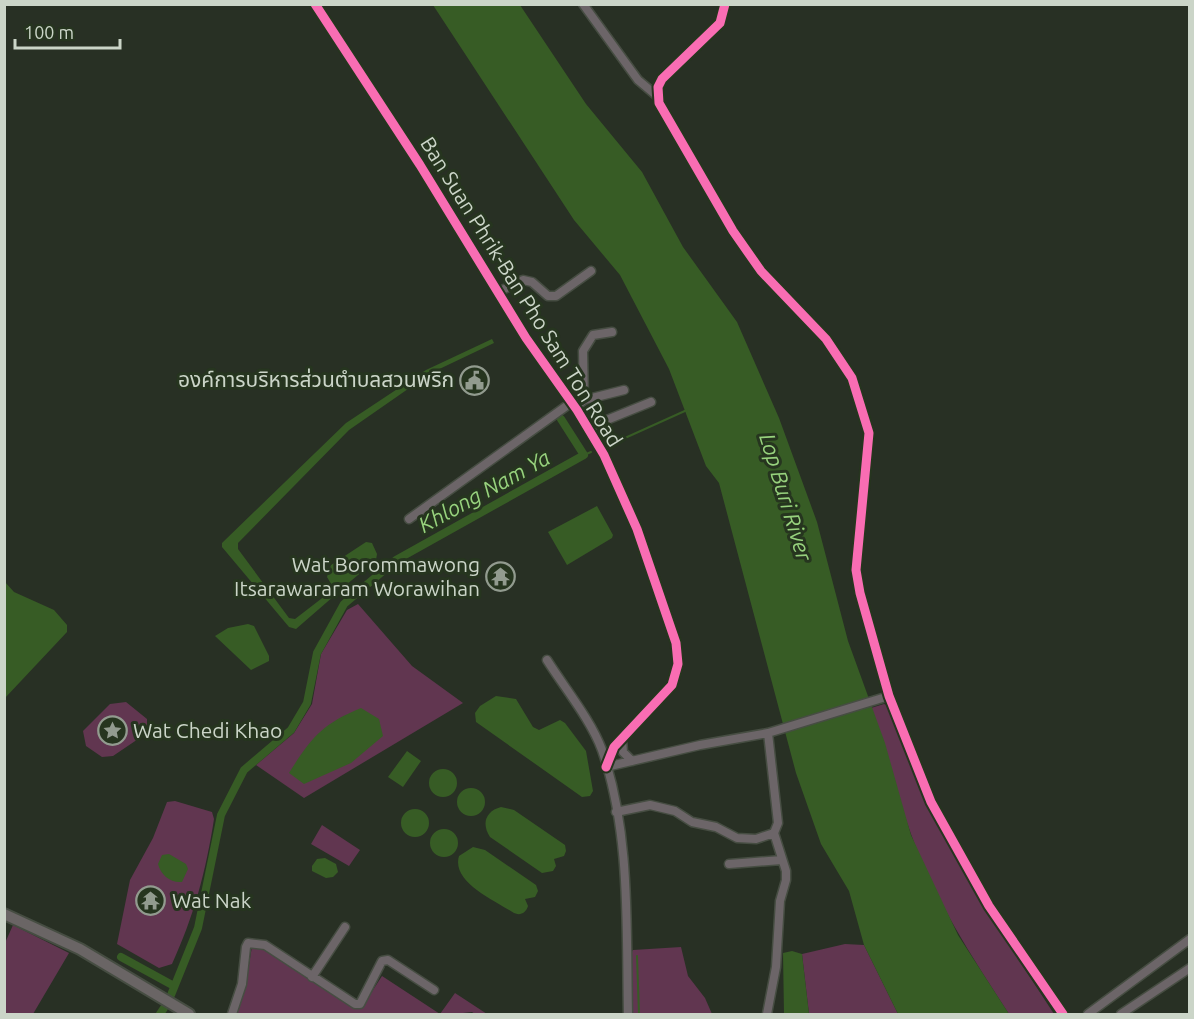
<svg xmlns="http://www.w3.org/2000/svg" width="1194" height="1019" viewBox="0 0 1194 1019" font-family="Ubuntu,'Noto Sans Thai',sans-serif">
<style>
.green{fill:#613650}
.water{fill:#375c25}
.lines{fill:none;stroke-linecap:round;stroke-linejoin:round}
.stream{stroke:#375c25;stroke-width:2}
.canal{stroke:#375c25;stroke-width:8}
.minor-casing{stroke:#464d42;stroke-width:11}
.major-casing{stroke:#464d42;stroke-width:14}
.minor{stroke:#6c6568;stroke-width:8}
.major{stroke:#6a6565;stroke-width:10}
.cycleway-casing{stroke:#26351f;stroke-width:13}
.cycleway{stroke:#f96db3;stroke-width:9}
.labels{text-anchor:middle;stroke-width:6;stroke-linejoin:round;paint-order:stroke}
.street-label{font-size:21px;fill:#cbd5c8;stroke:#26351f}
.poi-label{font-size:21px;fill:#cbd5c8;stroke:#26351f;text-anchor:end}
.water-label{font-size:22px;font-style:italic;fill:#97d27d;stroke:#26351f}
</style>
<rect width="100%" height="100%" fill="#283024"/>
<path class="green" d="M 358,604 L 412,666 L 463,703 L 304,798 L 256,765 L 294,733 L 312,704 L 321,654 L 347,610 Z
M 126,702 L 147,719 L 147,733 L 113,756 L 102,757 L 86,746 L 83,731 L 110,704 Z
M 884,704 L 889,706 L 926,804 L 978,897 L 1054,1014 L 1009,1014 C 972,957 934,899 911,834 C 896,793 887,749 871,708 Z
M 175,801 L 212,812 L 214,819 C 206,871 194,916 172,964 L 159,968 L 117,944 L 130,880 L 153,838 L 167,802 Z
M 322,825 L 360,850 L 349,866 L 311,844 Z
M 13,925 L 69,953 L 33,1014 L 5,1014 L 5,943 Z
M 845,944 L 864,945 L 898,1014 L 809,1014 L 802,954 Z
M 252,946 L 265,949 L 362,1007 L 382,976 L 440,1014 L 455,993 L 487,1014 L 475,1014 L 472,1012 L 454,1014 L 235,1014 L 246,984 Z
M 681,947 L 688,976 L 705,998 L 712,1014 L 633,1014 L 631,953 L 633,950 Z"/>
<path class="water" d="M 433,5 L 520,5 L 586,104 L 642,172 L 683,247 L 737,322 L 779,418 L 817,522 L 848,641 L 885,743 L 911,835 L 958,935 L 1009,1014 L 898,1014 L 864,945 L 849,891 L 821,844 L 796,773 L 719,483 L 706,466 L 669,369 L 620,275 L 574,220 Z
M 492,339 L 494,343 L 431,373 L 349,430 L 238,543 L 238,549 L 289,618 L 295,619 L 330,592 L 334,596 L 296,629 L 289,627 L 222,547 L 222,543 L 346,423 L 426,370 Z
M 597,506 L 613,535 L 612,538 L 567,565 L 548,532 Z
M 366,542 L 372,543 L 377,554 L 376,560 L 340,590 L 333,587 L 327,577 L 331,565 Z
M 5,582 L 14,592 L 54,610 L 67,625 L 67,632 L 5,698 Z
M 248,624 L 254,626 L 269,656 L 269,661 L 251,670 L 215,636 L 228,628 Z
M 496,696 L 516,699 L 533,727 L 539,730 L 560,720 L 565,723 L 586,751 L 593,791 L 590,796 L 582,797 L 476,722 L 475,713 L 480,706 Z
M 361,708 L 379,719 L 383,736 L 351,763 L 304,784 L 289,773 C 311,738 322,724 361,708 Z
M 407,751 L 421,761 L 403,787 L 388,777 Z
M429 783a14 14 0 1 1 28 0a14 14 0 1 1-28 0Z
M457 802a14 14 0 1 1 28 0a14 14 0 1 1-28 0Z
M 501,807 L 514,810 L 565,845 L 566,851 L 564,856 L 554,859 L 556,866 L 553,871 L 542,873 L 490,837 C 481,823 486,811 501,807 Z
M401 823a14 14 0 1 1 28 0a14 14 0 1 1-28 0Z
M430 843a14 14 0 1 1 28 0a14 14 0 1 1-28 0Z
M 473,847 L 485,850 L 536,885 L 538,891 L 535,897 L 525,899 L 528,906 C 526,913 520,916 514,913 C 496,901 451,882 459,856 Z
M 169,854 L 186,864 L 188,869 L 182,882 C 170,883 161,875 158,864 L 162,855 Z
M 325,858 L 336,864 L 338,872 L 333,877 L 326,878 L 312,871 L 312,866 L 317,859 Z
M 792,951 L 802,954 L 809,1014 L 784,1014 L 783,953 Z"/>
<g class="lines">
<path class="stream" d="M 605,447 L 687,410
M 584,455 L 591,452
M 637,956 L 639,1014"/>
<path class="canal" d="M 121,957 L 174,986
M 171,995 L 198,928 L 221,815 L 244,770 L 291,730 L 307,703 L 317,653 L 344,604 L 396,560 L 584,455 L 561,419
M 160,1014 L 164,1008"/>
<defs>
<path id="minor" d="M 315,4 L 420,165 L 526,338 L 577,410 L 604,455 L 637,529 L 676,643 L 678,664 L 672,685 L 614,747 L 606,767
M 583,4 L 638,80 L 657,96
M 725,4 L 720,23 L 662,79 L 658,87 L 659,103 L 733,231 L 761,271 L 826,339 L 852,378 L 869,433 L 856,570 L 860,593 L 889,696 L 931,802 L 989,906 L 1063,1014
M 498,292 L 523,280 L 532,282 L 548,296 L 556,296 L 591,271
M 584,400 L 583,351 L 593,335 L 612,332
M 582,402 L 584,400 L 624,390
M 587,428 L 651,402
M 409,519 L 572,402
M 547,660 C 564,687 591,720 602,750 C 631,834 626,927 628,1014
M 622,739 L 623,752 L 632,761
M 606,767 L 700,745 L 768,733 L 889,696
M 616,812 L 650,805 L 675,811 L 692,822 L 716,827 L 737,838 L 756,839 L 774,833 L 778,823 L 768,733
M 729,864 L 782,860
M 312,977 L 345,927
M 232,1014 L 242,984 L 246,947 L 248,943 L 265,945 L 355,1004 L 360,1004 L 382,961 L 388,960 L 434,990
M 767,1014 L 776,967 L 780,901 L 786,880 L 786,871 L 774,833
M 1088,1014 L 1190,939
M 1121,1014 L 1190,968"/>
<path id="major" d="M 4,914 L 80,949 L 189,1014"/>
</defs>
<use href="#minor" class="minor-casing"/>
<use href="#major" class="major-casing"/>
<use href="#minor" class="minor"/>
<use href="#major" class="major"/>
<defs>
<path id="cycleway" d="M 315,4 L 420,165 L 526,338 L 577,410 L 604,455 L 637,529 L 676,643 L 678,664 L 672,685 L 614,747 L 606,767
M 725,4 L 720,23 L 662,79 L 658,87 L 659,103 L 733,231 L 761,271 L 826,339 L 852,378 L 869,433 L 856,570 L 860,593 L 889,696 L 931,802 L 989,906 L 1063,1014"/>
</defs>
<use href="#cycleway" class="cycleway-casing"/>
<use href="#cycleway" class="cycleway"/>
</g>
<defs>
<symbol id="civic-ring" viewBox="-11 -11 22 22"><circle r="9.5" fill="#26351f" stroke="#929b8f" stroke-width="1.5"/><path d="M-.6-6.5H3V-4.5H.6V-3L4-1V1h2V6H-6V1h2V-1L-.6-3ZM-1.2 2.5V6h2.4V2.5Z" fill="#929b8f"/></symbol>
<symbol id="temple-ring" viewBox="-11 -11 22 22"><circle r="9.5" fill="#26351f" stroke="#929b8f" stroke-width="1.5"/><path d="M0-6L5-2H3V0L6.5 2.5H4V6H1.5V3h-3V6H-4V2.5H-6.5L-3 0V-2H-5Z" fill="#929b8f"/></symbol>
<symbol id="sight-ring" viewBox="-11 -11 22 22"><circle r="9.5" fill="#26351f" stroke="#929b8f" stroke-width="1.5"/><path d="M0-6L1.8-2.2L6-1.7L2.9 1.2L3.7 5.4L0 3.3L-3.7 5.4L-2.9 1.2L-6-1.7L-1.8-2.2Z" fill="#929b8f"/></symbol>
</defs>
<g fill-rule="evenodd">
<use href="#civic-ring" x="458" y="364" width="33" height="33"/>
<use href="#temple-ring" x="484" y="560" width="33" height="33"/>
<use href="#sight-ring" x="96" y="714" width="33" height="33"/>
<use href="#temple-ring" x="134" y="884" width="33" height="33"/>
</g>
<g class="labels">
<g class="street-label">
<text transform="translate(521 292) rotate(58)" y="7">Ban Suan Phrik-Ban Pho Sam Ton Road</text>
</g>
<g class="poi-label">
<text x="454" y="387">องค์การบริหารส่วนตำบลสวนพริก</text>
<text x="480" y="572">Wat Borommawong<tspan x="480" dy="24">Itsarawararam Worawihan</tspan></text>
<text x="133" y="738" text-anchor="start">Wat Chedi Khao</text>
<text x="172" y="908" text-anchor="start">Wat Nak</text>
</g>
<g class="water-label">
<text transform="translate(484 491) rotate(-29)" y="8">Khlong Nam Ya</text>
<text transform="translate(786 497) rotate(73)" y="8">Lop Buri River</text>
</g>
</g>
<rect width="1194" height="1019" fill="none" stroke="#cbd5c8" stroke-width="12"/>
<path d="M15 39v9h105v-9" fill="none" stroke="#cbd5c8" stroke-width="3"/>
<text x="24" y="39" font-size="18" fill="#cbd5c8" stroke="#26351f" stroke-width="4.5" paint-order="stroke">100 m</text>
</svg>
